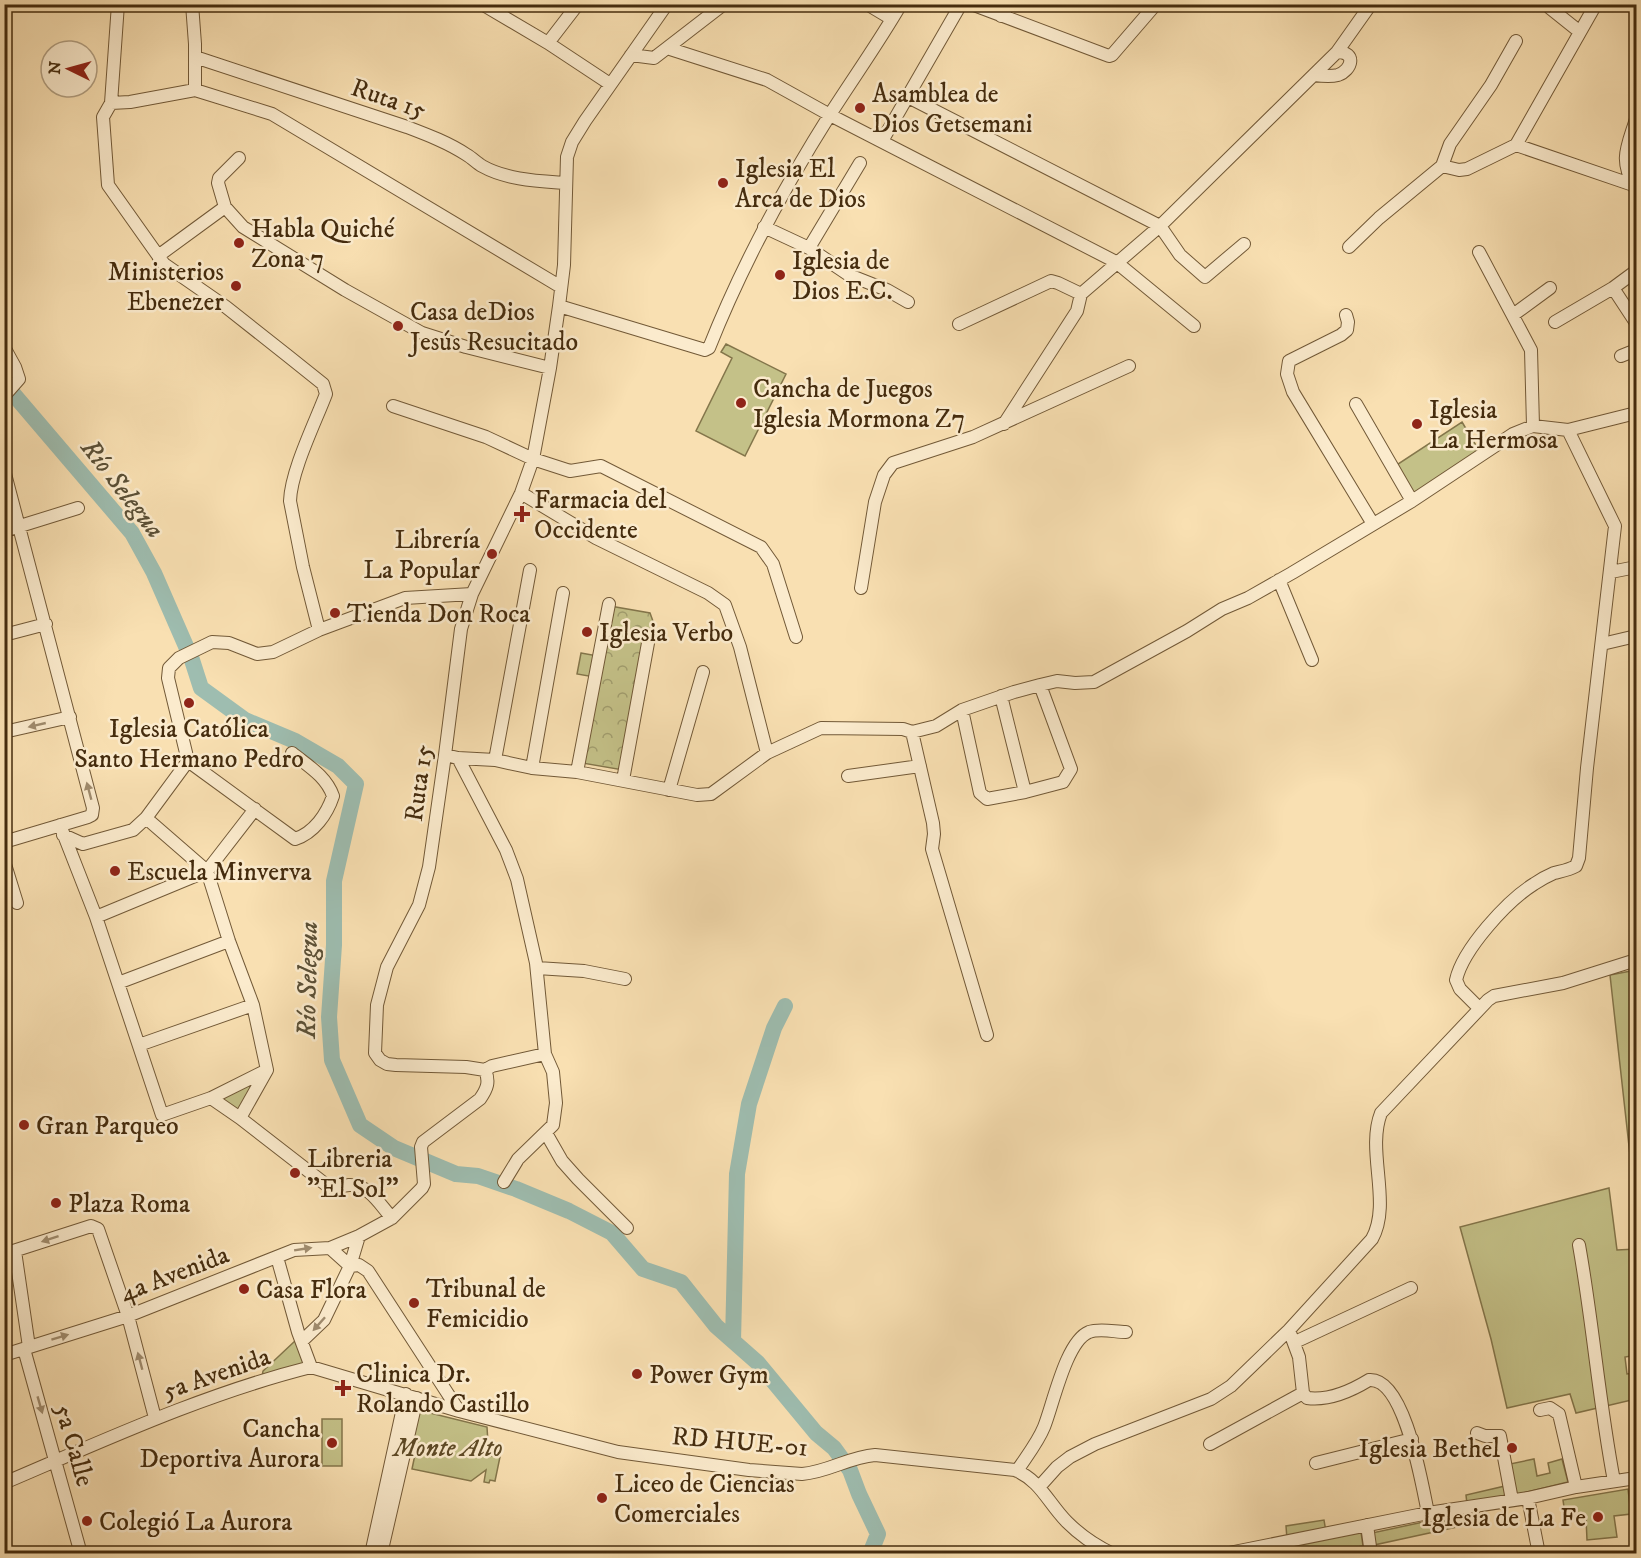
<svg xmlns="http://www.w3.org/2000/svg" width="1641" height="1558" viewBox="0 0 1641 1558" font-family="'IM FELL DW Pica',serif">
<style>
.green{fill:#c4c188;stroke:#84764b;stroke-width:1.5}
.forest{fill:url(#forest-crowns);stroke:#84764b;stroke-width:1.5}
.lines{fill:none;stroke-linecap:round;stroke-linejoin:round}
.river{stroke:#9ebdb0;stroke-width:16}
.minor-casing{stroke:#725937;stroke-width:14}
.minor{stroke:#fbebcd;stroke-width:12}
.oneway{fill:#a08c6e}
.poi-dot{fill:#8f2418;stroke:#fbebcd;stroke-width:2}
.labels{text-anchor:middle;stroke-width:5;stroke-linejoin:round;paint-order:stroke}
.poi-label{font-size:26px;fill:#452c0e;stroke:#fbebcd;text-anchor:start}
.street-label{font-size:26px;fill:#452c0e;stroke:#fbebcd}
.park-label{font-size:26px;font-style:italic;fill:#5e4a26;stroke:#fbebcd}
.water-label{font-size:27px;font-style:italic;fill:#5b5036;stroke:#fbebcd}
</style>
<defs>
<pattern id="forest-crowns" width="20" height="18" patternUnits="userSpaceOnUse" patternTransform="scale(1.5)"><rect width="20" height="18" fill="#c4c188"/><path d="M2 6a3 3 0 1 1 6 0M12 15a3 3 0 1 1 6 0" fill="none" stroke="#a19d6e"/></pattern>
</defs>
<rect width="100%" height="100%" fill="#f9e0b2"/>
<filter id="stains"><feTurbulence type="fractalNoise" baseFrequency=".00333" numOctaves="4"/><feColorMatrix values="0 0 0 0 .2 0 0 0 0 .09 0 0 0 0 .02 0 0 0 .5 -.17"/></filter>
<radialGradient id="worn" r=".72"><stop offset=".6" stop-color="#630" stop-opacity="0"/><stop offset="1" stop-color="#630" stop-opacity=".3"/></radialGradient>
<path class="green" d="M 726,344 L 786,374 L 745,456 L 696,431 L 732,358 L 721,352 Z
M 1462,422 L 1480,452 L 1412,499 L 1395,466 Z
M 581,653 L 598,656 L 594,677 L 577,674 Z
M 1636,970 L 1636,1191 L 1634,1191 L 1610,975 Z
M 253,1082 L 239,1115 L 218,1098 Z
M 1609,1188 L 1617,1250 L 1636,1249 L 1636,1355 L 1625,1357 L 1627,1374 L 1636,1373 L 1636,1399 L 1576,1413 L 1570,1394 L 1507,1408 L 1491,1339 L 1460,1227 Z
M 296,1340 L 306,1364 L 262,1377 L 263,1371 Z
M 418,1410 L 487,1427 L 488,1443 L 494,1445 L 492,1456 L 500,1457 L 495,1481 L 490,1480 L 489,1483 L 484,1482 L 486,1470 L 471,1481 L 412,1469 L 417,1445 L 411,1443 Z
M 322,1419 L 342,1419 L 342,1466 L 322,1466 Z
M 1534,1459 L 1537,1476 L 1550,1473 L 1548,1463 L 1562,1459 L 1568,1482 L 1511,1496 L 1505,1465 Z
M 1505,1486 L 1506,1495 L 1467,1504 L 1466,1495 Z
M 1628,1489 L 1631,1514 L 1614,1516 L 1617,1537 L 1587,1540 L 1586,1518 L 1566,1521 L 1563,1500 Z
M 1479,1512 L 1480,1522 L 1374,1545 L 1372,1533 L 1428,1521 L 1435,1523 Z
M 1324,1520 L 1326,1532 L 1287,1539 L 1286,1526 Z
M 1361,1532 L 1363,1546 L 1321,1554 L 1277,1553 L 1276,1547 Z"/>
<path class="forest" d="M 610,606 L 650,613 L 654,624 L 647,633 L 623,770 L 582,763 Z"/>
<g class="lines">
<path class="river" d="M 4,383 L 132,533 L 154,573 L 192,660 L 201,688 L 245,720 L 295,741 L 338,766 L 356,784 L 334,881 L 334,945 L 329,1017 L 332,1060 L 360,1125 L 394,1148 L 456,1174 L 478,1176 L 516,1189 L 569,1211 L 612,1233 L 643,1269 L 681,1282 L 716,1326 L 758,1363 L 816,1433 L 834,1448 L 850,1470 L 859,1494 L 878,1534 L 870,1554
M 733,1341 L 737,1174 L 749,1104 L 774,1028 L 785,1006"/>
<defs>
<path id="minor" d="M 118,4 L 111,103 L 103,117 L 108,185 L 164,264 L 226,307 L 288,356 L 323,384 L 326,394 C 315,423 291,471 290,501 L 303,567 L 319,630
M 192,4 L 195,44 L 195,90
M 482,4 L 548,43 L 610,84
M 867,4 L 892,19
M 971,4 L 1109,56 L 1112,55 L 1156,4
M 1549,4 L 1550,8 L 1580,32
M 1001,16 L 1010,4
M 548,43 L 578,4
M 667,48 L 724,4
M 631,55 L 654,58 L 667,48 L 767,80 L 830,115 L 1116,262 L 1194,326
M 195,57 L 407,127 C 428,135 449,143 467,155 C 472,158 477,163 482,166 C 507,180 538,181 565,183
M 1314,75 C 1322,76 1330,77 1338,75 C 1352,70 1357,52 1337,52
M 908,97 L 1160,226 L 1180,255 L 1205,277 L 1244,244
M 111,103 L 130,102 L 195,90 L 272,114 L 561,287
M 882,141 L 961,4
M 1516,145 L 1633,185
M 239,158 L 219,178 L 218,183 L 225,207 L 243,227 L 345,290 L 422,333 L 466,347 L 550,368
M 1442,166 L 1459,170 L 1467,169 L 1516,145 L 1596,4
M 1635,188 C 1619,159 1627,148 1636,119
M 764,227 L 809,248 L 849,275 L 887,290 L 908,302
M 1349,247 L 1379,218 L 1442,166 L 1450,144 L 1491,85 L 1516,41
M 809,248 L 860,163
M 1479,252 L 1531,350 L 1533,426
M 158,256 L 225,207
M 1613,288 L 1636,323
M 559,306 L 705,350 L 709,348 C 742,265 783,189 831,113 C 854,77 879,42 901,4
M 1346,315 L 1348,322 L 1347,330 L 1341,335 L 1289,361 L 1287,374 L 1293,392 L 1373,524
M 1513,315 L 1550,288
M 1555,322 L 1613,288 L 1636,271
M 959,324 L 1051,281 L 1058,283 L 1081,294
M 4,347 L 15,367 L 19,379 L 4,396
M 1621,356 L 1636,350
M 1356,404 L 1412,501
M 393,406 L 486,437 L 533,459 L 570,471 L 601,466 L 761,547 L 773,564 L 796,637
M 1004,424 L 1077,311 L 1081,294 L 1160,226 L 1337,52 L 1371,4
M 4,470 L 93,808 L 92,815 L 88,817 L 4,842
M 521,493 L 596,538 L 708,593 L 725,605 L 740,647 L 767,753
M 4,531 L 78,508
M 1611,572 L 1636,567
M 1279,580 L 1312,660
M 861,588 L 875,502 L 884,475 L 893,463 L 973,437 L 1129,366
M 4,635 L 46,624
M 1602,644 L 1636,636
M 1001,696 L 1025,792 L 1063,782 L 1071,769 L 1040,685
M 962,710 L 980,793 L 987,799 L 1025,792
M 4,732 L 70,717
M 912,732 L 933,823 L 934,834 L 932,849 L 987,1035
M 292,753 C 308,766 326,776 333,796 C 327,814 314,833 295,839 L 188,761 L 168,678 L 169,668 L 179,658 L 212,642 L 229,643 L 257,654 L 273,652 L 319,630 L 405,598 L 472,594
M 445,755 L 458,758 L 495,760 L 532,768 L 577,772 L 697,795 L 711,794 L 767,753 L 821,728 L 903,729 L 912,732 L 936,726 L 962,710 L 1014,692 L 1040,685 L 1057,681 L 1075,683 L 1094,682 L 1187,631 L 1222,609 L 1248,598 L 1292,573 L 1412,501 L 1513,434 L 1533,426 L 1568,430 L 1636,413
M 458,758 L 506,850 L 517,879 L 536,963 L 545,1054 L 553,1072 L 556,1103 L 553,1125 L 518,1159 L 504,1182
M 495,760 L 530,570
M 532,768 L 563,593
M 577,772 L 609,604
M 848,776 L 920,766
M 623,780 L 648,643
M 669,790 L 703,672
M 146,818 L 207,871 L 229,941 L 253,1005 L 267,1070 L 240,1118
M 60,825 L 96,917 L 162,1115 L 211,1098 L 267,1070
M 63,835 L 83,844 L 133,830 L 146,818 L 188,761
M 4,861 L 17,903
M 96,917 L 207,871 L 255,809
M 537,968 L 584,971 L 625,979
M 118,983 L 229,941
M 1479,1008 L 1460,989 L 1456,980 C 1463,949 1507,901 1534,884 C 1540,880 1547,876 1554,873 C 1562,871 1569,870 1576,866 L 1579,858 L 1587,768 L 1615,526 L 1568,430
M 139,1045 L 253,1005
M 485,1070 L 492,1066 L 545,1054
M 211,1098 L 240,1118 L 329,1187 C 337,1188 342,1186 349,1185 C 369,1184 380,1205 392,1218
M 546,1133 L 562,1161 L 578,1179 L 627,1228
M 1579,1245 C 1593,1323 1599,1403 1614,1481
M 330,1248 L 350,1266
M 15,1251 L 29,1347
M 4,1254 L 91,1226 L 98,1229 L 128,1316 L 155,1418
M 277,1257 L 298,1332 L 311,1367
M 350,1266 L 359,1265 L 368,1271 L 459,1411
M 1289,1330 L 1299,1357 L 1303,1393 L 1307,1398 C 1329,1401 1351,1391 1369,1380 C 1405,1377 1422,1485 1428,1513
M 302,1341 L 324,1320 L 350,1266 L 359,1236
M 1295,1342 L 1411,1288
M 24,1349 L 81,1554
M 4,1355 L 128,1316 L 294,1250 L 330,1248 L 359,1236 L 392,1218 L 422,1188 L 424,1184 L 421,1147 L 423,1142 L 480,1099 C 487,1089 490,1082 485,1070 L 466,1067 L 396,1065 L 387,1064 L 380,1060 L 375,1053 L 377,1005 L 387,967 L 419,905 L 429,867 L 445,755 L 461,629 L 472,594 L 521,493 L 533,459 L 550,368 L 559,306 L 564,265 L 567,157 L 572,142 L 585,121 L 667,4
M 311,1367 L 459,1411 L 618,1452 L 749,1470 L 802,1474 C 828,1472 849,1457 875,1455 L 1015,1470 C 1041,1481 1048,1503 1067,1522 C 1080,1535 1096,1546 1113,1554
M 1540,1410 L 1550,1408 L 1559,1414 L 1576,1487
M 1477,1433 L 1485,1436 L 1500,1436 L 1512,1500
M 1210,1444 L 1303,1393
M 1316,1463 L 1412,1439
M 1017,1471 C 1026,1457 1038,1442 1044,1427 C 1053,1405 1066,1341 1089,1332 C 1100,1328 1115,1332 1126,1332
M 4,1483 C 105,1440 204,1394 311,1367
M 1040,1486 L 1057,1467 L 1070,1457 L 1095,1444 L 1211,1399 L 1231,1386 L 1289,1330 L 1372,1239 C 1392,1203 1366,1151 1381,1113 L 1488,1000 L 1494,996 L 1563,983 L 1636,960
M 1528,1498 L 1539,1554
M 1367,1525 L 1371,1554
M 371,1554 L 406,1394
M 381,1554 L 417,1398
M 1224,1554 L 1428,1513 L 1528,1498 L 1576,1487 L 1636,1478"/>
</defs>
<use href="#minor" class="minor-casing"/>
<use href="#minor" class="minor"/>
</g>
<defs><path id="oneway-solid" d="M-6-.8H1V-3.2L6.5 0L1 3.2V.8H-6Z" transform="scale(1.5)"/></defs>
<g class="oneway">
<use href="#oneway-solid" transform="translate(37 725) rotate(167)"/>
<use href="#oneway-solid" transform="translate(89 791) rotate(-105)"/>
<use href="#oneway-solid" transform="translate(50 1239) rotate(162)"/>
<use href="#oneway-solid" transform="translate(303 1249) rotate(-9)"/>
<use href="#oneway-solid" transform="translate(319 1324) rotate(132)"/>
<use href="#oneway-solid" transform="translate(60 1337) rotate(-17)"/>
<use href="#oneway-solid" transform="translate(140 1361) rotate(-105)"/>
<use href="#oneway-solid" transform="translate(40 1405) rotate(74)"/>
</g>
<g class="poi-dot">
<circle cx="860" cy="108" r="6"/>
<circle cx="723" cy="183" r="6"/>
<circle cx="239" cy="243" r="6"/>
<circle cx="780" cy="275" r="6"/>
<circle cx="236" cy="286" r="6"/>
<circle cx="398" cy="326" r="6"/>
<circle cx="741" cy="403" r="6"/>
<circle cx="1417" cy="424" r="6"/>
<path d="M519 505h6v6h6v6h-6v6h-6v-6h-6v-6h6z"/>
<circle cx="492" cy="554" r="6"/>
<circle cx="335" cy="613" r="6"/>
<circle cx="587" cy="632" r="6"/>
<circle cx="189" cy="703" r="6"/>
<circle cx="115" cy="871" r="6"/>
<circle cx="24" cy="1125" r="6"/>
<circle cx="295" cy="1173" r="6"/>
<circle cx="56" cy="1203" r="6"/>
<circle cx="244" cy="1289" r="6"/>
<circle cx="414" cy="1303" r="6"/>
<circle cx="637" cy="1374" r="6"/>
<path d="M340 1379h6v6h6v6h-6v6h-6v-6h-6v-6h6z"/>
<circle cx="332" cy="1443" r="6"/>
<circle cx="1512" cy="1448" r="6"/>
<circle cx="602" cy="1498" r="6"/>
<circle cx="1598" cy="1517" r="6"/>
<circle cx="87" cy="1521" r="6"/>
</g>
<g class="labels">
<g class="poi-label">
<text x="872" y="102">Asamblea de<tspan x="872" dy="30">Dios Getsemani</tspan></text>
<text x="735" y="177">Iglesia El<tspan x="735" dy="30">Arca de Dios</tspan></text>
<text x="251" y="237">Habla Quiché<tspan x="251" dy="30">Zona 7</tspan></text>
<text x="792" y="269">Iglesia de<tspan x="792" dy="30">Dios E.C.</tspan></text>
<text x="224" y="280" text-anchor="end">Ministerios<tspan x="224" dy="30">Ebenezer</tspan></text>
<text x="410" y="320">Casa deDios<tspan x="410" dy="30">Jesús Resucitado</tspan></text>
<text x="753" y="397">Cancha de Juegos<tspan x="753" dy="30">Iglesia Mormona Z7</tspan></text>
<text x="1429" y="418">Iglesia<tspan x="1429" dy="30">La Hermosa</tspan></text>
<text x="534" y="508">Farmacia del<tspan x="534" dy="30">Occidente</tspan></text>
<text x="480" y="548" text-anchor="end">Librería<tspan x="480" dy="30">La Popular</tspan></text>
<text x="347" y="622">Tienda Don Roca</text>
<text x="599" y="641">Iglesia Verbo</text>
<text x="189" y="737" text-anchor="middle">Iglesia Católica<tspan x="189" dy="30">Santo Hermano Pedro</tspan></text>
<text x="127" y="880">Escuela Minverva</text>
<text x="36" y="1134">Gran Parqueo</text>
<text x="307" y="1167">Libreria<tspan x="307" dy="30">"El Sol"</tspan></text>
<text x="68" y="1212">Plaza Roma</text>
<text x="426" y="1297">Tribunal de<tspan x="426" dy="30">Femicidio</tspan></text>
<text x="256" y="1298">Casa Flora</text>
<text x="356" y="1382">Clinica Dr.<tspan x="356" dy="30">Rolando Castillo</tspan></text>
<text x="649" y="1383">Power Gym</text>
<text x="320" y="1437" text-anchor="end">Cancha<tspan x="320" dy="30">Deportiva Aurora</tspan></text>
<text x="1500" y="1457" text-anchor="end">Iglesia Bethel</text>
<text x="614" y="1492">Liceo de Ciencias<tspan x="614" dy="30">Comerciales</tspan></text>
<text x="1586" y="1526" text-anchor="end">Iglesia de La Fe</text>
<text x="99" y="1530">Colegió La Aurora</text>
</g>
<g class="street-label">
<text transform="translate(389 98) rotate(19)" y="9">Ruta 15</text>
<text transform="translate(418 783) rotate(-82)" y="9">Ruta 15</text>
<text transform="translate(174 1273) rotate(-21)" y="9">4a Avenida</text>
<text transform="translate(216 1373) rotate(-19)" y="9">5a Avenida</text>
<text transform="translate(740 1441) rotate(5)" y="9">RD HUE-01</text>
<text transform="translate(75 1445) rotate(74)" y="9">5a Calle</text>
</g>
<g class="park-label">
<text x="448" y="1456">Monte Alto</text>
</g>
<g class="water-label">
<text transform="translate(123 488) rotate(52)" y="9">Río Selegua</text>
<text transform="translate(307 980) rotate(-89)" y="9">Río Selegua</text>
</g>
</g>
<rect width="1641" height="1558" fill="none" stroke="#f9e0b2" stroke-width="24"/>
<rect x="6" y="6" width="1629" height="1546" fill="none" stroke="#452c0e" stroke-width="3"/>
<rect x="12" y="12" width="1617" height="1534" fill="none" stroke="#452c0e" stroke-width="1.5"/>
<g transform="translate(69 69) rotate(275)"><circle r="28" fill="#fbebcd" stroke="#b29f81" stroke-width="1.5"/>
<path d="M0-4.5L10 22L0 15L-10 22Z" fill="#8f2418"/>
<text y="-9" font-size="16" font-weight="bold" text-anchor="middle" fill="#452c0e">N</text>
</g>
<rect width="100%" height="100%" filter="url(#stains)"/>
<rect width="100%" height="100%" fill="url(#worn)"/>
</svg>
